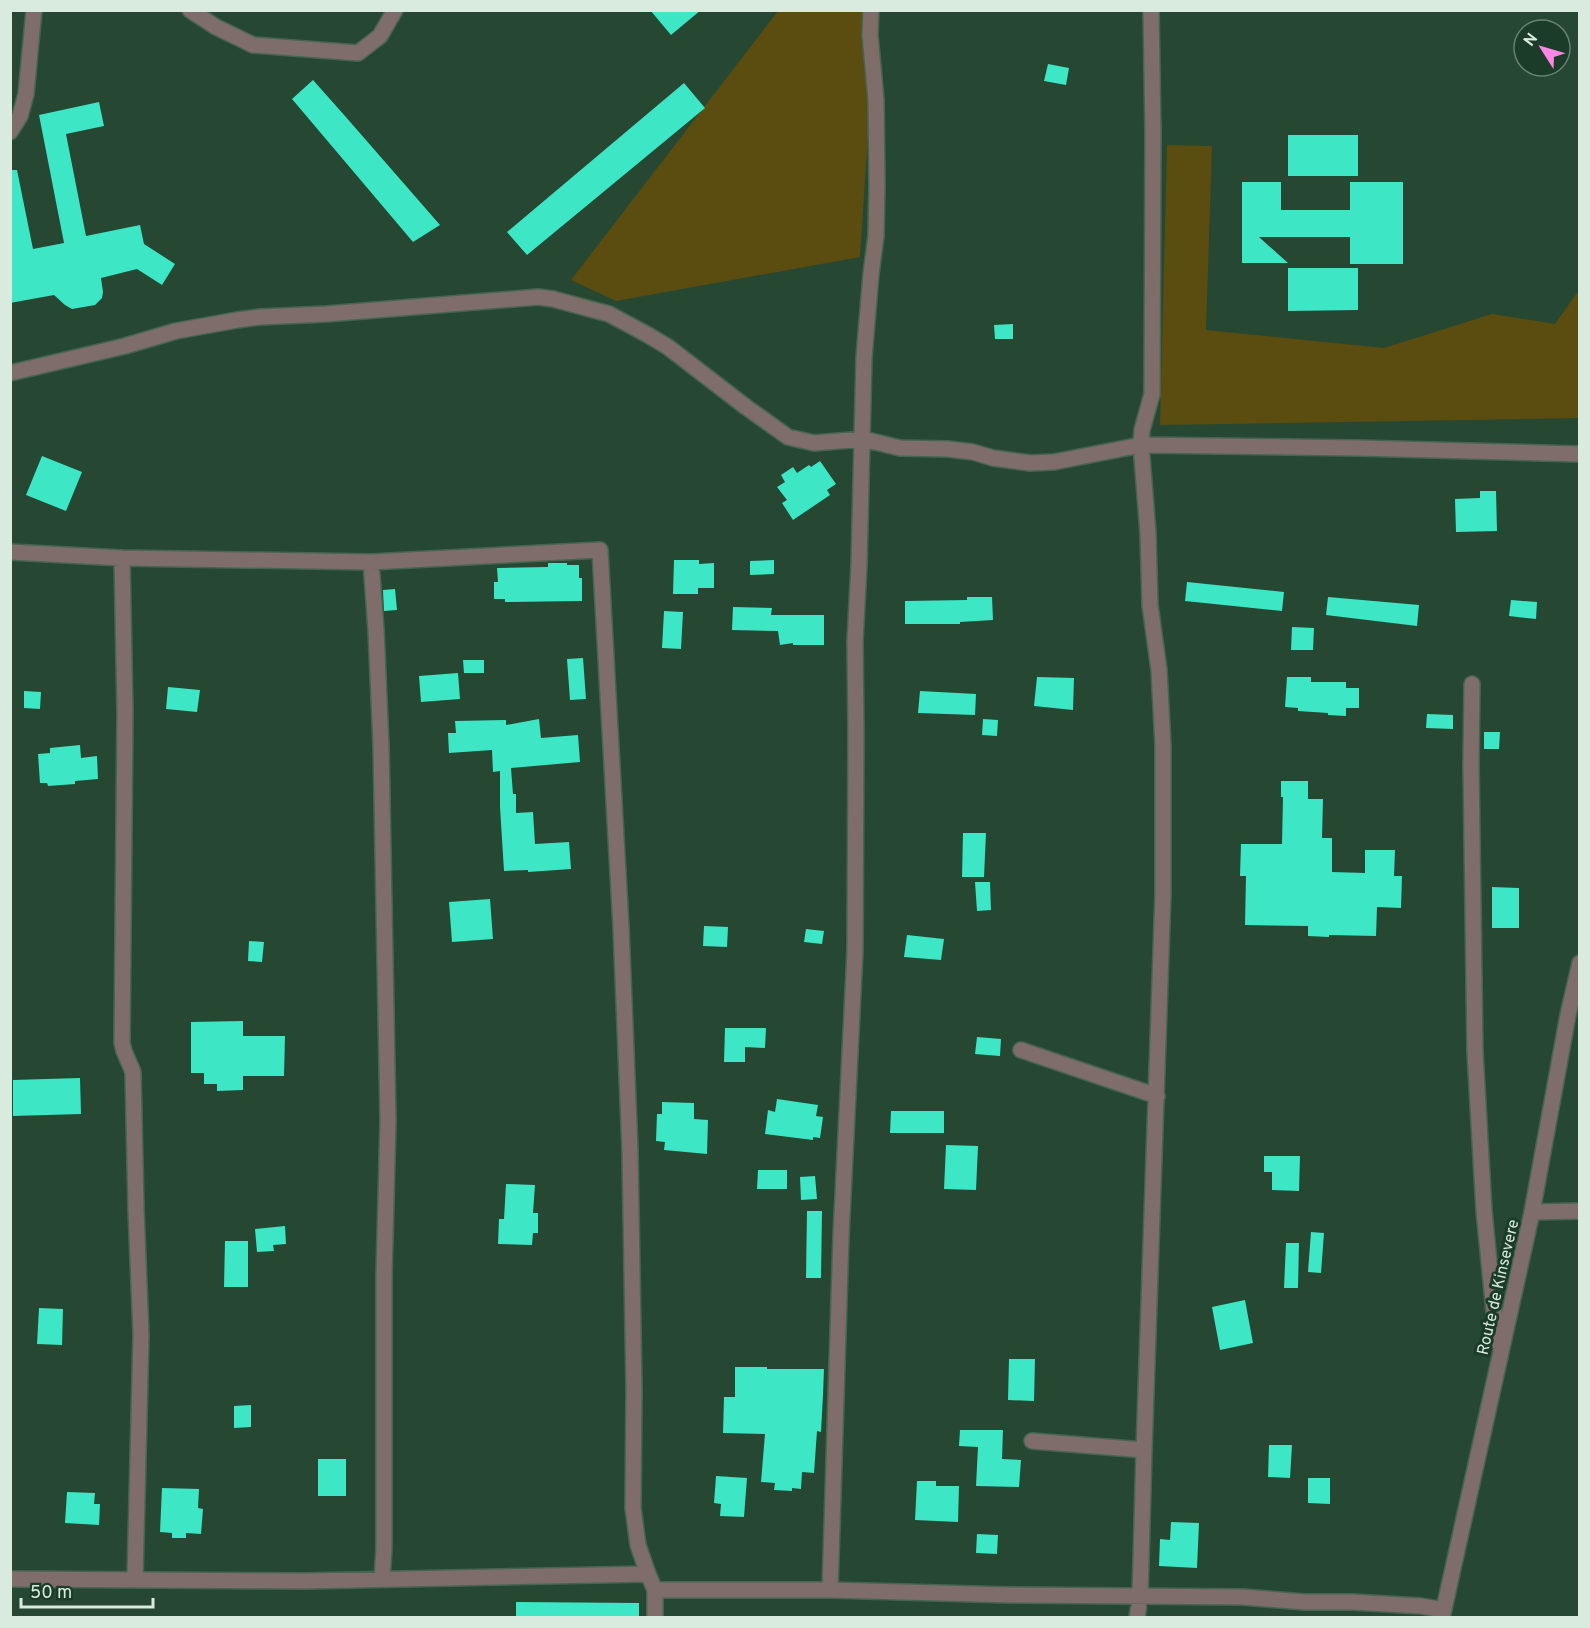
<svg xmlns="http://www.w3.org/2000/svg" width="1590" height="1628" viewBox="0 0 1590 1628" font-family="Overpass,sans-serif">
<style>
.green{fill:#5b4d0f}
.building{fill:#3de6c5}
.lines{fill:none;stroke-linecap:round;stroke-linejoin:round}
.street-casing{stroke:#466551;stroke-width:18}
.street{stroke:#7e6d68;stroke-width:15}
.labels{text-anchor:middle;stroke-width:6;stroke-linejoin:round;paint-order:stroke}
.street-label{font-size:16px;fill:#d9ebde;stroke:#1b3c28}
</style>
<rect width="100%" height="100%" fill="#264732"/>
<path class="green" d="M 778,11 L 876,11 L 860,257 L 616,301 L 571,280 Z
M 1167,145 L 1212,146 L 1206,330 L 1384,348 L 1492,314 L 1555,324 L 1579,290 L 1579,418 L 1160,425 Z"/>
<path class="building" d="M 650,10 L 701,10 L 671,35 Z
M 1048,64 L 1069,68 L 1066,85 L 1044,81 Z
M 313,80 L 345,116 L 440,225 L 413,242 L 292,99 Z
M 684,83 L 705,108 L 527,255 L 507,232 Z
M 99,102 L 104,126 L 66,134 L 86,236 L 140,225 L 144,244 L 175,264 L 162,285 L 137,269 L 101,278 L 103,292 L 102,298 L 95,305 L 72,309 L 65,305 L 54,295 L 10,303 L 10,170 L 17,170 L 33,249 L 64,243 L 39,115 Z
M 1288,135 L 1358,135 L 1358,176 L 1288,176 Z
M 1242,182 L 1281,182 L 1281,210 L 1350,210 L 1350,182 L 1403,182 L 1403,264 L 1350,264 L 1350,237 L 1259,237 L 1288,263 L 1242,263 Z
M 1288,268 L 1358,268 L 1358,310 L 1288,311 Z
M 1013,324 L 1013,339 L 995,339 L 994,325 Z
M 42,456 L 82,472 L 66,511 L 26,495 Z
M 820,461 L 836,484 L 827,490 L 830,495 L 793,520 L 782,503 L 787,500 L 777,487 L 785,482 L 781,475 L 793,467 L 797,473 L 809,465 L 811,467 Z
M 1480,491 L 1496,491 L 1497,531 L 1456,532 L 1455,499 L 1480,498 Z
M 674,560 L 699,560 L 699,564 L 714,563 L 714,588 L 698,588 L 698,594 L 673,594 Z
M 774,560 L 774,574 L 750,575 L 750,561 Z
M 548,563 L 567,563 L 567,565 L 579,565 L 579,578 L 582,578 L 582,601 L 505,602 L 505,599 L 494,599 L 494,582 L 498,582 L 497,568 L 548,567 Z
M 1187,582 L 1284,592 L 1282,611 L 1185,601 Z
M 395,589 L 397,610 L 384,611 L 383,590 Z
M 967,597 L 992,597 L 993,620 L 960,622 L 960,624 L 905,624 L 905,601 L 967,600 Z
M 1328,597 L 1419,605 L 1417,626 L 1326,615 Z
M 1511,600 L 1537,602 L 1536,619 L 1509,616 Z
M 733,607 L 772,608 L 771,615 L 824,615 L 824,645 L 793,645 L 793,643 L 780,645 L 778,631 L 732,630 Z
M 664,611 L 683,612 L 681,649 L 662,648 Z
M 1292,627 L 1314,628 L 1313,650 L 1291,650 Z
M 583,658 L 586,699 L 570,700 L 567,659 Z
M 463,660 L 484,660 L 484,673 L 464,673 Z
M 458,673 L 460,699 L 421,702 L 419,676 Z
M 1037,677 L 1074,678 L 1073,710 L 1034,706 Z
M 1287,677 L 1311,677 L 1311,682 L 1346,682 L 1346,688 L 1359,688 L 1359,708 L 1346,708 L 1346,716 L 1328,715 L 1328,713 L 1298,711 L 1298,708 L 1285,707 Z
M 168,687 L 200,690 L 197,712 L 166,709 Z
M 24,691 L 41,692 L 40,709 L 24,708 Z
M 920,691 L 976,694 L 975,715 L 918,713 Z
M 1427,714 L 1453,715 L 1453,729 L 1426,728 Z
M 539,719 L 541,738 L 578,735 L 580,762 L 511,768 L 513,794 L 516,794 L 516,813 L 533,812 L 535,844 L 569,842 L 571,869 L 528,872 L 528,870 L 504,871 L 500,807 L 500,771 L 493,772 L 492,750 L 449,753 L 448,733 L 456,733 L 455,721 L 506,720 L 506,725 Z
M 983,719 L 998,720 L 997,736 L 982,735 Z
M 1484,732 L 1500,732 L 1499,749 L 1484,749 Z
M 80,745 L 81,758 L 97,756 L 98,779 L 75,781 L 75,784 L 48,786 L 47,783 L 40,783 L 38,754 L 50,753 L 50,748 Z
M 1281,781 L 1308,781 L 1308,799 L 1323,799 L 1322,838 L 1332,838 L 1332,872 L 1365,873 L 1365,850 L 1395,850 L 1394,876 L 1402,876 L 1401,908 L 1377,907 L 1376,936 L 1329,935 L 1329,937 L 1308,936 L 1308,926 L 1245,925 L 1246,876 L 1240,876 L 1241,844 L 1282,844 L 1283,797 L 1281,797 Z
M 963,833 L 986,833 L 984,877 L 962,877 Z
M 975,882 L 990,882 L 991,910 L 977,911 Z
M 1492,887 L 1519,888 L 1519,928 L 1492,928 Z
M 490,899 L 493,939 L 452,942 L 449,902 Z
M 704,926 L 728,927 L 727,947 L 703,946 Z
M 806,929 L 824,931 L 822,944 L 804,942 Z
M 907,935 L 944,939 L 941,960 L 904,957 Z
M 249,941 L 264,942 L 262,962 L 248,961 Z
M 243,1021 L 243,1036 L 285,1036 L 284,1076 L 243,1076 L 243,1090 L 217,1091 L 217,1084 L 204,1084 L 204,1073 L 191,1073 L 191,1022 Z
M 725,1028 L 766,1028 L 765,1048 L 745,1047 L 745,1062 L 724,1062 Z
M 977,1037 L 1001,1039 L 1000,1056 L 975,1054 Z
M 80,1078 L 81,1114 L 13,1116 L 13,1080 Z
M 777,1099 L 818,1105 L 816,1116 L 823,1117 L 820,1138 L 813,1137 L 813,1140 L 765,1134 L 768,1110 L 775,1112 Z
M 662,1102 L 694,1103 L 694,1119 L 708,1120 L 707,1154 L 664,1150 L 665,1142 L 656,1141 L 657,1114 L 662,1114 Z
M 891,1111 L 944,1111 L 944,1133 L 890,1133 Z
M 946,1145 L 978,1146 L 976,1190 L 944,1189 Z
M 1264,1156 L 1300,1156 L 1299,1191 L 1272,1190 L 1272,1172 L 1264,1172 Z
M 758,1170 L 787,1170 L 787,1189 L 757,1189 Z
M 815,1176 L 817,1199 L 801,1200 L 800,1177 Z
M 506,1184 L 535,1185 L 533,1213 L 538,1213 L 538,1233 L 533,1233 L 532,1245 L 498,1244 L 499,1219 L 504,1219 Z
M 807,1211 L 822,1211 L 821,1278 L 806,1278 Z
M 285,1226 L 286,1244 L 273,1245 L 274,1251 L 257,1252 L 255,1229 Z
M 1311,1232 L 1324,1233 L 1321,1273 L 1308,1272 Z
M 225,1241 L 248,1241 L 248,1287 L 224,1287 Z
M 1286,1243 L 1299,1243 L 1298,1288 L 1284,1288 Z
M 1245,1300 L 1253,1343 L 1220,1350 L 1212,1307 Z
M 39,1308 L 63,1309 L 62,1345 L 37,1344 Z
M 1009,1359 L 1035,1359 L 1034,1401 L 1008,1400 Z
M 735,1367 L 767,1367 L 767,1369 L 824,1369 L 823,1395 L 821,1432 L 817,1431 L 814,1473 L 802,1472 L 801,1489 L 792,1488 L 792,1491 L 774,1490 L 775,1483 L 761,1482 L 765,1434 L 723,1433 L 724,1397 L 735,1397 Z
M 251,1405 L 251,1427 L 234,1428 L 234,1406 Z
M 960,1430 L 1003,1430 L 1002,1459 L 1021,1460 L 1019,1487 L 976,1486 L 978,1447 L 959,1446 Z
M 1269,1445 L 1292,1445 L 1290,1478 L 1268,1477 Z
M 318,1459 L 346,1459 L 346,1496 L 318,1496 Z
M 716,1476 L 747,1478 L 744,1517 L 720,1516 L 721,1504 L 714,1503 Z
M 1308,1478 L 1330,1478 L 1330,1504 L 1308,1503 Z
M 917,1481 L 936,1481 L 936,1486 L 959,1486 L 958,1522 L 915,1520 Z
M 162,1488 L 199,1489 L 198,1508 L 203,1509 L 201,1534 L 186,1533 L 186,1538 L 172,1538 L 172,1533 L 160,1532 Z
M 67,1492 L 95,1493 L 94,1504 L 100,1504 L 99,1525 L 65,1523 Z
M 1171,1522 L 1199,1523 L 1197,1568 L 1159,1566 L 1160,1539 L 1170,1540 Z
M 977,1534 L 998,1535 L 997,1554 L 976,1553 Z
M 516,1602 L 639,1603 L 639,1617 L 516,1617 Z"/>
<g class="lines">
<defs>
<path id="street" d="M 190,10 L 216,27 L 253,45 L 358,53 L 380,36 L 395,10
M 10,132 L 20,116 L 26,94 L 34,10
M 10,373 L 125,346 L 176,331 L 237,320 L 260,317 L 326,314 L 538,297 L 553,299 L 609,314 L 648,335 L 668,347 L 746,407 L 788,437 L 814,443 L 863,439 L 900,448 L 948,449 L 973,452 L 993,458 L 1030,463 L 1054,462 L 1141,445 L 1358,448 L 1580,454
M 10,552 L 122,558 L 371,562 L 600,550 L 621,927 L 630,1151 L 634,1390 L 633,1508 L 638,1545 L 648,1574 L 655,1590 L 655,1618
M 122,558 L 125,713 L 122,1043 L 124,1051 L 133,1072 L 136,1209 L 141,1335 L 135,1579
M 371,562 L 376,630 L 381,745 L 388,1121 L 384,1276 L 384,1549 L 382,1579
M 1472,684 L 1471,765 L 1475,1052 L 1484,1211 L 1495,1322 L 1499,1343
M 1021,1050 L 1157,1096
M 1532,1212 L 1580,1211
M 1032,1441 L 1144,1450
M 10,1579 L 306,1581 L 648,1574
M 655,1590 L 830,1590 L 1011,1595 L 1243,1597 L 1304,1602 L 1352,1602 L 1421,1606 L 1444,1610
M 830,1590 L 841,1236 L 855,951 L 856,734 L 855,641 L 859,565 L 864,357 L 871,274 L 876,236 L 877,186 L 876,100 L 870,35 L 871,10
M 1137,1618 L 1140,1597 L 1144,1450 L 1163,893 L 1163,746 L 1159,670 L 1150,605 L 1148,533 L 1141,445 L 1142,430 L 1152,394 L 1153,133 L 1151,10
M 1442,1618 L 1532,1212 L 1568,1015 L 1580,963"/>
</defs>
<use href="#street" class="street-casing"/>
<use href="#street" class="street"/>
</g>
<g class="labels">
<g class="street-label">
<text transform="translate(1497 1287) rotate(-77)" y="6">Route de Kinsevere</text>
</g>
</g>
<rect width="1590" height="1628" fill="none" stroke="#d9ebde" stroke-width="24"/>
<g transform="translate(1542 48) rotate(307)"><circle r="28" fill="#1b3c28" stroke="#678271" stroke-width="1.5"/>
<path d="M0-4.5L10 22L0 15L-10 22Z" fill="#fc86e3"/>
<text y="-9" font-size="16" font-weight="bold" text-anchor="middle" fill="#d9ebde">N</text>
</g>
<path d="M21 1598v9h132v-9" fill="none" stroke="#d9ebde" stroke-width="3"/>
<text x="30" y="1598" font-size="18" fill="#d9ebde" stroke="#1b3c28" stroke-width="4.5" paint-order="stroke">50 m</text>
</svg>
